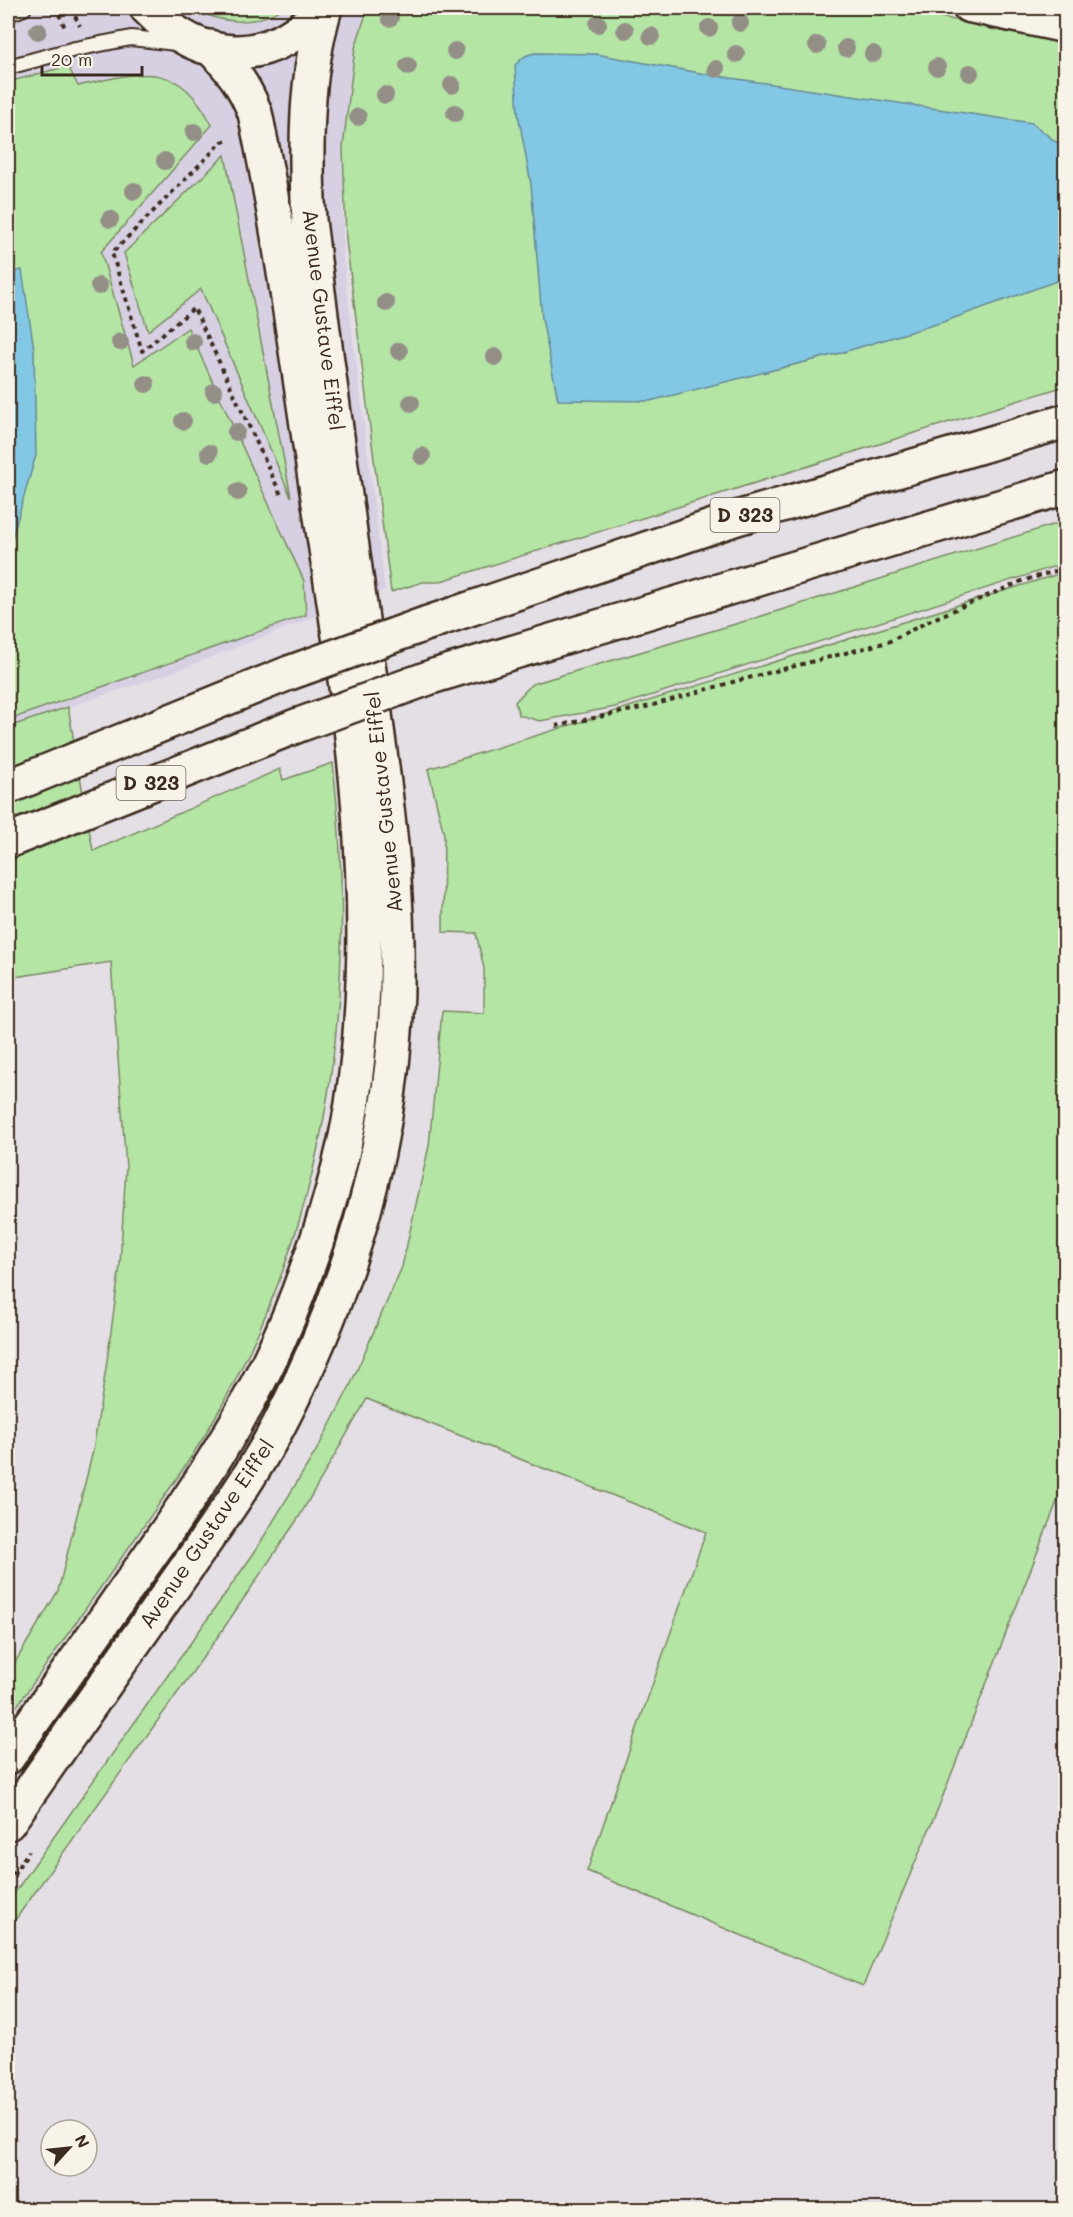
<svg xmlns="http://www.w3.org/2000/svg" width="1073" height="2217" viewBox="0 0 1073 2217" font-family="Mali,sans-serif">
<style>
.built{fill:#d7d0e3}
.green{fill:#b4e5a5;stroke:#788862;stroke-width:1.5}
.water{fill:#82c7e3;stroke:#668894;stroke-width:1.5}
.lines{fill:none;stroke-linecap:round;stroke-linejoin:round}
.lane-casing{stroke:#3b2a1e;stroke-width:18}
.street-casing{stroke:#3b2a1e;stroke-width:32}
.secondary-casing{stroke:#3b2a1e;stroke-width:38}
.highway-casing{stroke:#3b2a1e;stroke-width:38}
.path{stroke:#3b2a1e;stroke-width:4;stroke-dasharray:4.5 4.5;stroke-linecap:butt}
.lane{stroke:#f7f3e8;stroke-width:14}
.street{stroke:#f7f3e8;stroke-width:27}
.secondary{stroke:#f7f3e8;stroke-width:33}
.highway{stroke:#f7f3e8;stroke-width:33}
.highway-bridge-casing{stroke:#3b2a1e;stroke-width:38;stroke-linecap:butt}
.highway-bridge{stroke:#f7f3e8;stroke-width:33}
.tree{fill:#948f86}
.labels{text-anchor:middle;stroke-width:4.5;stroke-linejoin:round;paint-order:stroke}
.shield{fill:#f7f3e8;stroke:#73665b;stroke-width:1.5}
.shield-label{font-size:20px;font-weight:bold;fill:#3b2a1e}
.street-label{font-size:21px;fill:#3b2a1e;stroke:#f7f3e8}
</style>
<rect width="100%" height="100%" fill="#e4dee5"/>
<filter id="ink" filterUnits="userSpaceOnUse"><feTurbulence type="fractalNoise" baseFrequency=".0167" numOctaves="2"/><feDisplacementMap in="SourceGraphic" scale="12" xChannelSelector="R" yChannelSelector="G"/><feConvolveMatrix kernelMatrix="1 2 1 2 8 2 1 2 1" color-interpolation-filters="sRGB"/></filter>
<g filter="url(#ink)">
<path class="built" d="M 8,8 L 372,8 L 365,17 L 355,48 L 343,147 L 343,258 L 385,590 L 168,674 L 8,727 Z"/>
<path class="green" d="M 193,8 L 282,8 C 255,27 220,24 193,8 Z
M 372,8 L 897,8 L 1065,43 L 1065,386 L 438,582 L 423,582 L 391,592 L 346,240 L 343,147 L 355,48 L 365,17 Z
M 68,66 L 78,86 C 140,72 178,58 212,125 L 101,252 L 134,365 L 188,328 L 304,581 L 306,615 L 8,720 L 8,82 Z
M 225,155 L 291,497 L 201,289 L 148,331 L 124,253 Z
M 1065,521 L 1065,563 L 615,707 L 540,721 L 519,715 L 515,702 L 532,684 L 749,620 Z
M 1065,572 L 1065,1481 L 939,1806 L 863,1986 L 587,1871 L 706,1532 L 367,1399 L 299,1517 L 219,1635 L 8,1930 L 8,1902 L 254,1553 L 319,1446 L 350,1386 L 402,1267 L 429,1146 L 442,1011 L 484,1013 L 484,968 L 476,933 L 443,932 L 444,834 L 428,769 Z
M 68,707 L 93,851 L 280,769 L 283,780 L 333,763 C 359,1001 329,1227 205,1435 C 183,1471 158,1505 134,1540 C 92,1600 50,1660 8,1719 L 8,1674 L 58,1591 L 93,1451 L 106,1368 L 120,1265 L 126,1167 L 111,962 L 8,978 L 8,727 Z"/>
<path class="water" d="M 534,53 L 596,54 L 711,75 L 1032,123 L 1056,142 L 1065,144 L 1065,278 L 943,322 L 837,354 L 650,401 L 558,400 L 542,319 L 531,184 L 518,114 L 515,65 L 525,56 Z
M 22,270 L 34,349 L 36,455 L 8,552 L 8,273 Z"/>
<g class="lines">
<defs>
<path id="lane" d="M 8,14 L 24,8
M 8,67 L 75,49 L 131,38 L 176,43"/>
<path id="street" d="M 967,8 L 1066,29"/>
<path id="secondary" d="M 147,8 C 203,66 269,67 324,8
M 8,1757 C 50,1698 92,1638 134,1578 C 193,1495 251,1410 290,1314 C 316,1248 341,1175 352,1104 C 383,898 348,689 316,485 C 297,361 281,236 255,113 C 245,86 231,68 210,47
M 8,1823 C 62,1745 116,1668 171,1590 C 209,1536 248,1483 279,1425 C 343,1302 385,1170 395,1032 C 404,908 385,786 368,664 C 348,516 327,368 309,220 C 305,149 305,76 325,8"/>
<path id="highway" d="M 428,623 L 737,518 L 1066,421
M 434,676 L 1066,487
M 8,787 L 289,673
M 8,841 L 296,726"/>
</defs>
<use href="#lane" class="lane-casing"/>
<use href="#street" class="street-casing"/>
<use href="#secondary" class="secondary-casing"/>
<use href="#highway" class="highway-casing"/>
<path class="path" d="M 71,8 L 80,26
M 59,14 L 65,28
M 226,141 L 222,142 L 112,253 L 142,351 L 194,308 L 282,497
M 556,726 L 646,707 L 733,682 L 888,642 L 933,619 L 1022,581 L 1066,568
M 8,1882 L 29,1851"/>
<use href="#lane" class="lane"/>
<use href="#street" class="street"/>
<use href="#secondary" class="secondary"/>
<use href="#highway" class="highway"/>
<defs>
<path id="highway-bridge" d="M 289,673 L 428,623
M 296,726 L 434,676"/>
</defs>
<use href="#highway-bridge" class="highway-bridge-casing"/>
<use href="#highway-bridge" class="highway-bridge"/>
</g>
<g class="tree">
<circle cx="390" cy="18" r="9"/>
<circle cx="740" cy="23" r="9"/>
<circle cx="598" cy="24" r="9"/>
<circle cx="709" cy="28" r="9"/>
<circle cx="625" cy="30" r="9"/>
<circle cx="38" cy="31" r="9"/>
<circle cx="651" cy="36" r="9"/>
<circle cx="817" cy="45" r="9"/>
<circle cx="846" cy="48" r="9"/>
<circle cx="455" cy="51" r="9"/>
<circle cx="736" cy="54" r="9"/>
<circle cx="873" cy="54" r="9"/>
<circle cx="408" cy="66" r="9"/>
<circle cx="937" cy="67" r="9"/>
<circle cx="716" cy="69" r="9"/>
<circle cx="970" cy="73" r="9"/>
<circle cx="452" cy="85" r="9"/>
<circle cx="385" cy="95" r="9"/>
<circle cx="455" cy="113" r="9"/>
<circle cx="358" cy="117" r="9"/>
<circle cx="194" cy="132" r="9"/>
<circle cx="165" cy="161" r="9"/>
<circle cx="134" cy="191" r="9"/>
<circle cx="110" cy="219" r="9"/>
<circle cx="99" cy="286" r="9"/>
<circle cx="386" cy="303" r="9"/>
<circle cx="120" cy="342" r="9"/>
<circle cx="193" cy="342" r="9"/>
<circle cx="399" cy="351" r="9"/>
<circle cx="495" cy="357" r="9"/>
<circle cx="146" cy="384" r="9"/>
<circle cx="214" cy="392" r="9"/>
<circle cx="411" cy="403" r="9"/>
<circle cx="183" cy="421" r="9"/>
<circle cx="236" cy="432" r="9"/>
<circle cx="209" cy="453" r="9"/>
<circle cx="422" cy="456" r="9"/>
<circle cx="238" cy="492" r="9"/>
</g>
</g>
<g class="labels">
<g class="shield">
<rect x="710.5" y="498" width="69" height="34" rx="4.5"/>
<rect x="116.5" y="766" width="69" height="34" rx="4.5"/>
</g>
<g class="shield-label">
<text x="745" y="522">D 323</text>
<text x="151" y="790">D 323</text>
</g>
<g class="street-label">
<text transform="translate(323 320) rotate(83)" y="7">Avenue Gustave Eiffel</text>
<text transform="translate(384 802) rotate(-96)" y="7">Avenue Gustave Eiffel</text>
<text transform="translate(207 1534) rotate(-56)" y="7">Avenue Gustave Eiffel</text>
</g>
</g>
<rect width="1073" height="2217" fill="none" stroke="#f7f3e8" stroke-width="30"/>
<rect x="15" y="15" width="1043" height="2187" fill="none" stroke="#3b2a1e" stroke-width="2" filter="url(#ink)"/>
<g transform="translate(69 2148) rotate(63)"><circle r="28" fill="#f7f3e8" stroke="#aca397" stroke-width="1.5"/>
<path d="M0-4.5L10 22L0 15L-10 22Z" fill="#3b2a1e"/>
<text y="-9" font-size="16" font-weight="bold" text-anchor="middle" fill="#3b2a1e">N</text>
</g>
<path d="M42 66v9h100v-9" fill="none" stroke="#3b2a1e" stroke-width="3"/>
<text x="51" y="66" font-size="18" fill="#3b2a1e" stroke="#f7f3e8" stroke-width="4.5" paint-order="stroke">20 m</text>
</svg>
